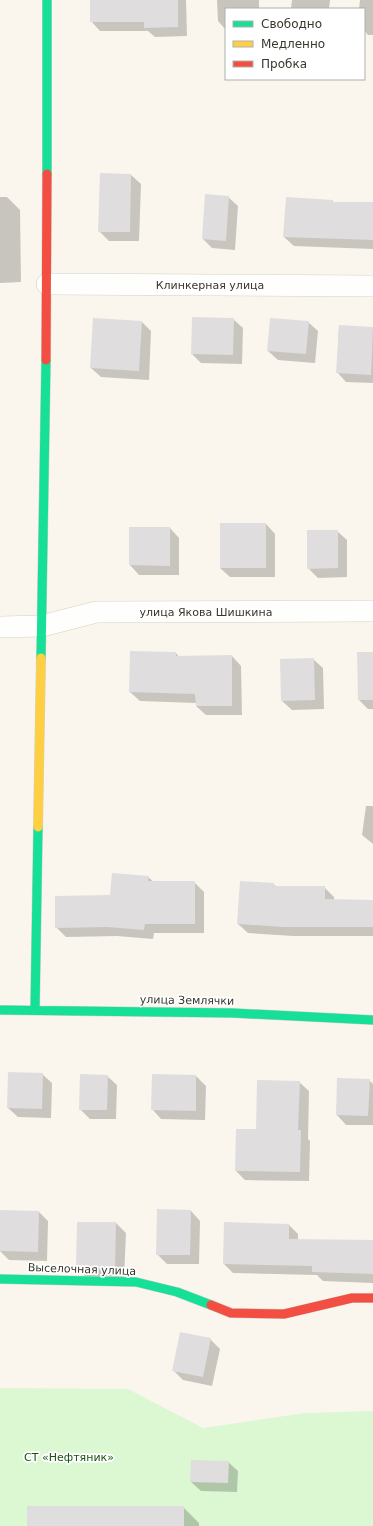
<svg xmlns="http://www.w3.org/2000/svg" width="373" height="1526" viewBox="0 0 373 1526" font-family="'DejaVu Sans',sans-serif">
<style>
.green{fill:#dbf8d2}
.shadow{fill:#0003}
.building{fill:#e0dddf}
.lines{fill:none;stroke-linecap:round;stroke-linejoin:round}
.street-casing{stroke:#d4d0c8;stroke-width:22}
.fast-casing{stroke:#d4d0c8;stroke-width:10}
.slow-casing{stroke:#d4d0c8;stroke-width:10}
.jam-casing{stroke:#d4d0c8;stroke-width:10}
.street{stroke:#fefefc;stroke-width:21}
.fast{stroke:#16e098;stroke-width:9}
.slow{stroke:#ffcf43;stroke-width:9}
.jam{stroke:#f24e42;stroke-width:9}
.labels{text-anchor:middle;stroke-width:3.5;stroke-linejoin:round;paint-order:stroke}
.street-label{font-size:11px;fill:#3a362d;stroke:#fff}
.park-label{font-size:11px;fill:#185115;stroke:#fff}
</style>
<rect width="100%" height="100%" fill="#faf6ee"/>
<path class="green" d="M 0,1388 L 128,1389 L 203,1428 L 305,1413 L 373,1411 L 373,1526 L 0,1526 Z"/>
<path class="shadow" d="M 91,0 L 186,0 L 187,36 L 155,37 L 148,31 L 100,31 L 91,21 Z
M 217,0 L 259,0 L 259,9 L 226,9 L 226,30 L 218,21 Z
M 292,0 L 330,0 L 329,9 L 291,9 Z
M 360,0 L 373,0 L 373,35 L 368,35 L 364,30 L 364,9 L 359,9 Z
M 101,174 L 131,175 L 141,184 L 139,241 L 109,241 L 99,231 Z
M 0,197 L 7,197 L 20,210 L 21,282 L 0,283 Z
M 228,197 L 238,206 L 235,250 L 212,248 L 203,239 Z
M 332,201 L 334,203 L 373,203 L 373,249 L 294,246 L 284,237 Z
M 233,319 L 243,328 L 242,364 L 201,363 L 192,354 Z
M 142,322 L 151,331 L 149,380 L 101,377 L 91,368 Z
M 308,322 L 318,331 L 315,363 L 278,360 L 268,351 Z
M 339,326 L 373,328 L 373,383 L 346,382 L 337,372 Z
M 266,524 L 275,534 L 275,577 L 230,577 L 220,568 Z
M 170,528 L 179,538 L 179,575 L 139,575 L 130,565 Z
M 337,531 L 347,540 L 347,577 L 318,578 L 308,568 Z
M 176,653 L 179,657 L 232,656 L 241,666 L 242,715 L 206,715 L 196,706 L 196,703 L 140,701 L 130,692 Z
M 373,653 L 373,709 L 368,709 L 359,700 Z
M 313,659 L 323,668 L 324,709 L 292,710 L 282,701 Z
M 366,806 L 373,806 L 373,844 L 362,835 Z
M 148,877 L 154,882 L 194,882 L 204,892 L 204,933 L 154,933 L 153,939 L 117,936 L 66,937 L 56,927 Z
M 273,884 L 277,887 L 324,887 L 334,897 L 334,900 L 373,901 L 373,936 L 293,936 L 248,933 L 238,924 Z
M 42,1074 L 52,1083 L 51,1118 L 18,1117 L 8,1108 Z
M 152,1075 L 196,1076 L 206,1086 L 205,1120 L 161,1119 L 152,1109 Z
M 107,1076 L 117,1085 L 116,1119 L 90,1119 L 80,1109 Z
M 338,1079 L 369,1080 L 373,1084 L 373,1125 L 346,1125 L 337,1115 Z
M 299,1082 L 309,1091 L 308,1139 L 310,1141 L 309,1181 L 245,1180 L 236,1171 L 257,1130 Z
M 191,1211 L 200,1221 L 199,1264 L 167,1264 L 157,1254 Z
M 39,1212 L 48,1221 L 47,1261 L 9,1260 L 0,1251 L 0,1235 Z
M 78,1223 L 116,1223 L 126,1233 L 124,1278 L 86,1277 L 77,1268 Z
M 289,1225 L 298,1234 L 298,1240 L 373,1241 L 373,1283 L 323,1281 L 317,1275 L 233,1273 L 224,1264 Z
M 210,1339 L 220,1349 L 212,1386 L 183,1380 L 173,1370 Z
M 228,1462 L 238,1471 L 237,1492 L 201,1491 L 191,1482 Z
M 183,1507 L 199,1523 L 199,1526 L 28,1526 Z"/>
<path class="building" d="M 90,0 L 178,0 L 178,27 L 144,28 L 144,22 L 90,22 Z
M 100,173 L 131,174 L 130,232 L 98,232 Z
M 205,194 L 229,196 L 226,241 L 202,239 Z
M 286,197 L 333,200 L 333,202 L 373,202 L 373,240 L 283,237 Z
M 192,317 L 234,318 L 233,355 L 191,354 Z
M 93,318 L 142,321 L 139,371 L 90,368 Z
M 270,318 L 309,321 L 306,354 L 267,351 Z
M 339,325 L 373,327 L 371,375 L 336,373 Z
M 220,523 L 266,523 L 266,568 L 220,568 Z
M 129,527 L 170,527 L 170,566 L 129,565 Z
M 307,530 L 338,530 L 338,568 L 307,569 Z
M 130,651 L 176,652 L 176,656 L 232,655 L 232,706 L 196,706 L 195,694 L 129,692 Z
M 357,652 L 373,652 L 373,700 L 358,700 Z
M 314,658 L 315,700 L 281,701 L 280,659 Z
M 112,873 L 149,876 L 148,881 L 195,881 L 195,924 L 145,924 L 144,930 L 107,927 L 55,928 L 55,896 L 110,895 Z
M 240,881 L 274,883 L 274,886 L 325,886 L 325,899 L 373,900 L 373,927 L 283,927 L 237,924 Z
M 8,1072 L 43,1073 L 42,1109 L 7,1108 Z
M 80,1074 L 108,1075 L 107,1110 L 79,1110 Z
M 152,1074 L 196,1075 L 196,1111 L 151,1110 Z
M 337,1078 L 370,1079 L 368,1116 L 336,1115 Z
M 257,1080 L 300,1081 L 298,1130 L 301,1130 L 300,1172 L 235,1171 L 236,1129 L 256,1129 Z
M 157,1209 L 191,1210 L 190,1255 L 156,1255 Z
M 0,1210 L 39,1211 L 38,1252 L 0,1251 Z
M 77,1222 L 116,1222 L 115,1269 L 76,1268 Z
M 224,1222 L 289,1224 L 289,1239 L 373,1240 L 373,1274 L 312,1272 L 312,1266 L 223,1264 Z
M 180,1332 L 211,1338 L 203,1377 L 172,1371 Z
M 191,1460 L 229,1461 L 228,1483 L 190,1482 Z
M 27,1506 L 184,1506 L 184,1526 L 27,1526 Z"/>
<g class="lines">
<defs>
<path id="street" d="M 47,284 L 373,286
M 0,627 L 42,626 L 96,612 L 373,611"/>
<path id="fast" d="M 47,0 L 47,174
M 41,658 L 46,360
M 0,1010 L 233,1013 L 373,1020
M 35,1010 L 38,827
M 0,1279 L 136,1282 L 177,1292 L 211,1305"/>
<path id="slow" d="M 38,827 L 41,658"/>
<path id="jam" d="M 46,360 L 47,174
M 211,1305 L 231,1313 L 284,1314 L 352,1298 L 373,1298"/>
</defs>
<use href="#street" class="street-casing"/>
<use href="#fast" class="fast-casing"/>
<use href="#slow" class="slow-casing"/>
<use href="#jam" class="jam-casing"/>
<use href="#street" class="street"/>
<use href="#fast" class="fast"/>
<use href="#slow" class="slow"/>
<use href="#jam" class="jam"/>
</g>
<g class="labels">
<g class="street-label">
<text x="210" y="289">Клинкерная улица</text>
<text x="206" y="616">улица Якова Шишкина</text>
<text transform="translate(187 1000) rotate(1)" y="4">улица Землячки</text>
<text transform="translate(82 1269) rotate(2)" y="4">Выселочная улица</text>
</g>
<g class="park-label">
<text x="69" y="1461">СТ «Нефтяник»</text>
</g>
</g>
<rect x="225" y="8" width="140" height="72" fill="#ffffff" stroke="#b0afab"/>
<rect x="233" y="21" width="20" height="6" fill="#16e098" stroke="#b0afab"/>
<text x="261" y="28" font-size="12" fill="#3a362d">Свободно</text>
<rect x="233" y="41" width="20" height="6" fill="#ffcf43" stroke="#b0afab"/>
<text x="261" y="48" font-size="12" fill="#3a362d">Медленно</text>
<rect x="233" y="61" width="20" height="6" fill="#f24e42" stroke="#b0afab"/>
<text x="261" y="68" font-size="12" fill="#3a362d">Пробка</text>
</svg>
